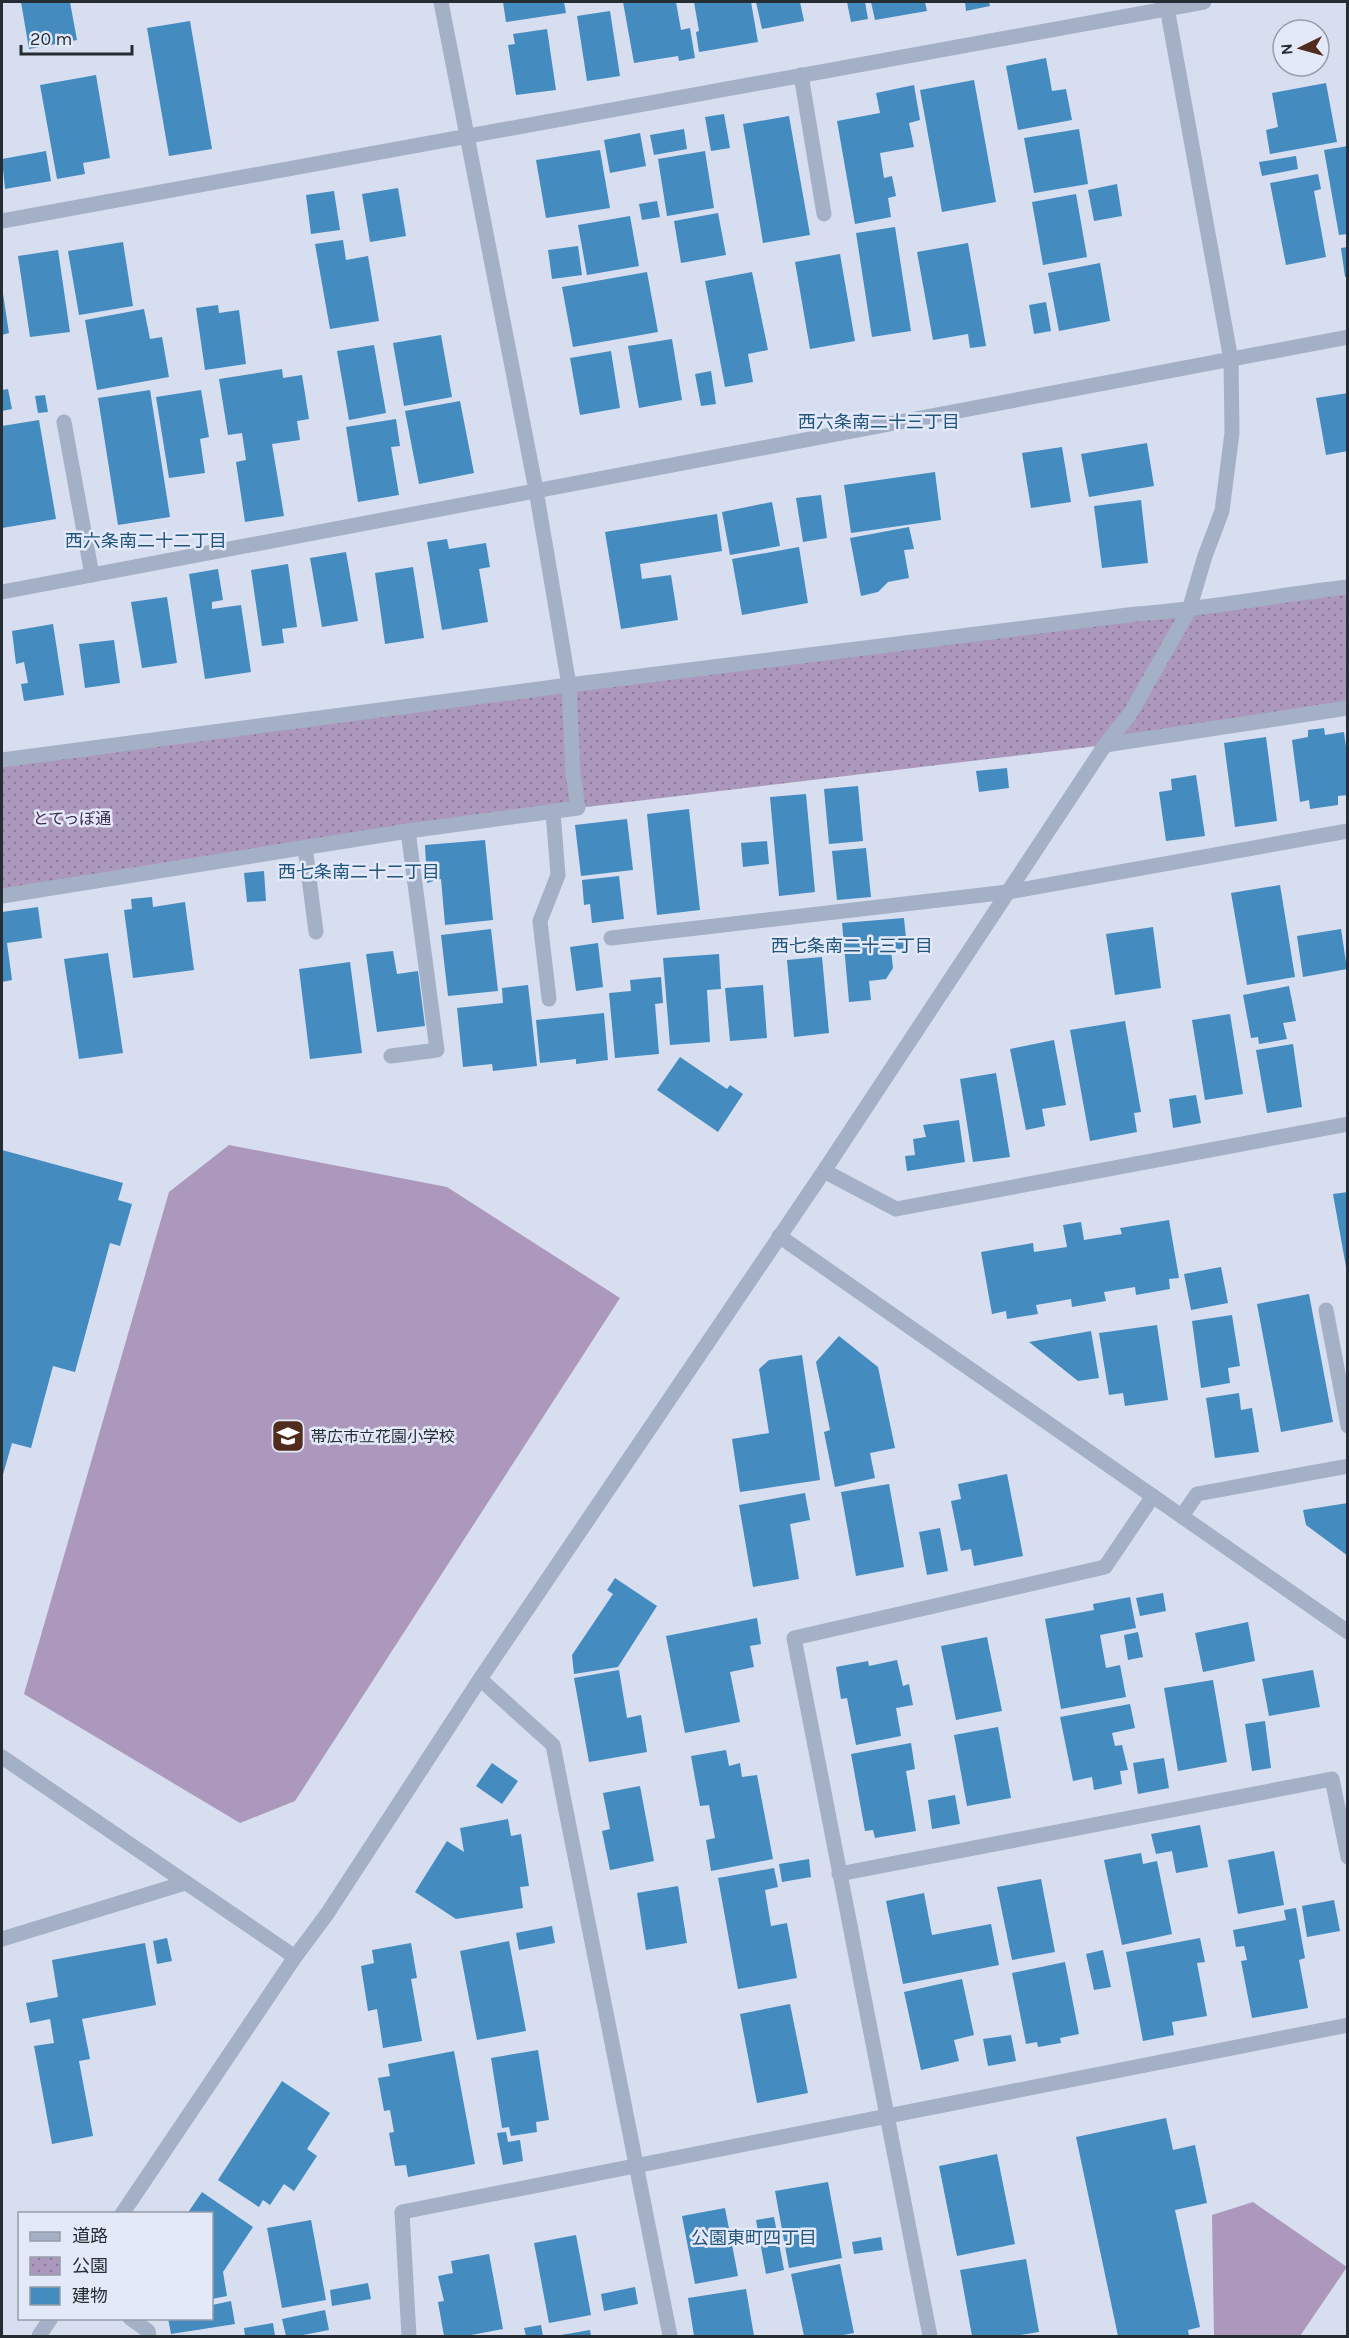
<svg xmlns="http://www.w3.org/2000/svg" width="1349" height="2338" viewBox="0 0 1349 2338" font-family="Karla,'Noto Sans JP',sans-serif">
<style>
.park{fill:url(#park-dots)}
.pitch{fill:#ac98bd}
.building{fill:#448bc0}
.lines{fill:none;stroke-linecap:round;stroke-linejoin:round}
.lane{stroke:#a4b0c6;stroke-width:15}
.street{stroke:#a4b0c6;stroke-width:15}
.labels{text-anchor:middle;stroke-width:5;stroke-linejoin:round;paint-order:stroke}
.park-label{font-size:16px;fill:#3f2a4f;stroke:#e3e9f8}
.poi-label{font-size:16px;fill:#252c32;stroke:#e3e9f8;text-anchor:start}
.neighbourhood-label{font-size:18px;fill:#22567d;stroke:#e3e9f8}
</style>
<defs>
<pattern id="park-dots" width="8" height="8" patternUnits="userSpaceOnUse" patternTransform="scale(1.5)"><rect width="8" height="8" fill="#ac98bd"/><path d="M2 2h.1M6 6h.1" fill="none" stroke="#8c7c9a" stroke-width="1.8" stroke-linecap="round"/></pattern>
</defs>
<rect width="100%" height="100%" fill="#d7deef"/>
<path class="park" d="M 1347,587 L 1347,708 L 1105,745 L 578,808 L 2,896 L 2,760 Z"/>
<path class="pitch" d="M 229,1145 L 447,1187 L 620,1298 L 295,1801 L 240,1823 L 24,1694 L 169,1192 Z
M 1253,2202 L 1347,2267 L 1300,2336 L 1214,2336 L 1212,2215 Z"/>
<path class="building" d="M 21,2 L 70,2 L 77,40 L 29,49 Z
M 503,2 L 564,2 L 566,13 L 506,22 Z
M 623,2 L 676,2 L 681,30 L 690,28 L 695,58 L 679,61 L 678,56 L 634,63 Z
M 694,2 L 751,2 L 758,42 L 699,52 L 696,32 L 699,31 Z
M 756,2 L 800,2 L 804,21 L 762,29 Z
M 847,2 L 865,2 L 868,19 L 851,22 Z
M 871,2 L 925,2 L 927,11 L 875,20 Z
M 965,2 L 989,2 L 990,6 L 966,11 Z
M 610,11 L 620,76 L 587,81 L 577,16 Z
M 190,21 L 212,149 L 169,156 L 147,28 Z
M 547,29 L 556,90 L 516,95 L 508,45 L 515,44 L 513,34 Z
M 1046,58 L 1052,91 L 1066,89 L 1072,120 L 1018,130 L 1006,66 Z
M 96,75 L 110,158 L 83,163 L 85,174 L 57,179 L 40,85 Z
M 974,80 L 996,202 L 942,212 L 920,90 Z
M 1326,83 L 1337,142 L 1270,154 L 1266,130 L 1278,127 L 1272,93 Z
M 914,85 L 920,120 L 909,123 L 914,147 L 880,153 L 884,178 L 892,176 L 896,196 L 888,198 L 891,217 L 855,224 L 837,121 L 880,113 L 876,93 Z
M 724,114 L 730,148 L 711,151 L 705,117 Z
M 789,116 L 810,235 L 763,243 L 743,124 Z
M 684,129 L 687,149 L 654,155 L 650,135 Z
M 1079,129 L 1088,184 L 1034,193 L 1024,138 Z
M 640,133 L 646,166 L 610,173 L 604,140 Z
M 1348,146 L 1348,234 L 1339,235 L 1324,150 Z
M 600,150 L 610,208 L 546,218 L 536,160 Z
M 46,151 L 51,181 L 5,189 L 2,159 Z
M 705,151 L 714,208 L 667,216 L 658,159 Z
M 1296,156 L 1298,169 L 1262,176 L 1259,162 Z
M 1318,174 L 1321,189 L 1314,191 L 1326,257 L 1286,265 L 1270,183 Z
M 1117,184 L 1122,216 L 1094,221 L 1088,190 Z
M 398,188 L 406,236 L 370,242 L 362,194 Z
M 334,191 L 340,230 L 311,234 L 306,195 Z
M 1076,194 L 1087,257 L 1043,265 L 1032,202 Z
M 657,201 L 660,217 L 642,220 L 639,204 Z
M 718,213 L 726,255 L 681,263 L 674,221 Z
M 630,216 L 639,266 L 587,275 L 578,225 Z
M 895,227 L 911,331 L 872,337 L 856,233 Z
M 343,240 L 346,260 L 368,256 L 379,321 L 330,329 L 315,244 Z
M 123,242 L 133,306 L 79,315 L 68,251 Z
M 968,243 L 986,346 L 970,348 L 968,334 L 933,340 L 917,252 Z
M 578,246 L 582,275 L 552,279 L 548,250 Z
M 1348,247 L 1348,277 L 1345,277 L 1341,248 Z
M 58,250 L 70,332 L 30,337 L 18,256 Z
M 840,254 L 855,341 L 810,349 L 795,262 Z
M 1100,263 L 1110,321 L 1059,331 L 1048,273 Z
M 647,272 L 658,332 L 573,347 L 562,287 Z
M 752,272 L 768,350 L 748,354 L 753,382 L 725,387 L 705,281 Z
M 3,294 L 9,333 L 2,335 L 2,295 Z
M 1046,302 L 1051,331 L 1034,334 L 1029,305 Z
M 218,305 L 219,313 L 239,310 L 246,364 L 205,370 L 196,308 Z
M 144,309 L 150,339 L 162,337 L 169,377 L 97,390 L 85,320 Z
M 441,335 L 452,397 L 404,406 L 393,343 Z
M 672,339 L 682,400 L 639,408 L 628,346 Z
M 374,345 L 386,413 L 349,420 L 337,351 Z
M 611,351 L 620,408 L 580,415 L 570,358 Z
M 282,369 L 283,378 L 302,375 L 309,419 L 297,421 L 300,440 L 272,444 L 284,516 L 245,522 L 236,462 L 246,460 L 242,433 L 228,435 L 219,379 Z
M 711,371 L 716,404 L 701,406 L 695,374 Z
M 8,389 L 12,409 L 2,411 L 2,390 Z
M 150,390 L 170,517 L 118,525 L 98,398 Z
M 201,390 L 209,437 L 200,439 L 205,473 L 169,478 L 156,397 Z
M 1348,393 L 1348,451 L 1326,455 L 1316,398 Z
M 45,395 L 48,412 L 38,413 L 35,396 Z
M 460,401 L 474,473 L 419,484 L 405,411 Z
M 396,419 L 400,446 L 391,447 L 399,495 L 358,502 L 346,427 Z
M 39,420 L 56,519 L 2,528 L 2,426 Z
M 1147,443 L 1154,486 L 1089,497 L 1081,454 Z
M 1062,447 L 1071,502 L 1031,508 L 1022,453 Z
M 935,472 L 941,520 L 851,533 L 844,485 Z
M 821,495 L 827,538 L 803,542 L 796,498 Z
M 1141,500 L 1148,563 L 1102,568 L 1094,506 Z
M 772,502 L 780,546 L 730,555 L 722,512 Z
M 717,514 L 722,551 L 640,564 L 642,579 L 671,575 L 678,620 L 621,629 L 605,532 Z
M 909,527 L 914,549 L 904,550 L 909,578 L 888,582 L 878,592 L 861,596 L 850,538 Z
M 447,539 L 449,549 L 486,543 L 490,567 L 479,569 L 488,622 L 442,630 L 427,542 Z
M 799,547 L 808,603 L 742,615 L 732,559 Z
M 346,552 L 358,621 L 322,627 L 310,558 Z
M 288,564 L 297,627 L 282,629 L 284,643 L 262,646 L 251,570 Z
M 413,567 L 424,638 L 385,644 L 375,573 Z
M 218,569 L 223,600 L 212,602 L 212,609 L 241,605 L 251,672 L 205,679 L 189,574 Z
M 167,597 L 177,663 L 142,668 L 131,602 Z
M 53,624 L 64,695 L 24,701 L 21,684 L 28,683 L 24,662 L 16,664 L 12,631 Z
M 114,640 L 120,683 L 85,688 L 79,644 Z
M 1324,728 L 1325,735 L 1344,732 L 1348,762 L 1348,795 L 1338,796 L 1338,805 L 1310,809 L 1309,800 L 1300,802 L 1292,740 L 1308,737 L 1308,730 Z
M 1266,737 L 1277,821 L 1235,827 L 1224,743 Z
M 1007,768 L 1009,788 L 979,792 L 976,771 Z
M 1196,775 L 1205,836 L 1166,841 L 1159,792 L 1172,790 L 1171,779 Z
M 858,786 L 863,841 L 829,844 L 824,789 Z
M 806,794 L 815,892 L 779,896 L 770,797 Z
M 689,809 L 700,910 L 657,915 L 647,814 Z
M 627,819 L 633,870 L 581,876 L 575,825 Z
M 485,840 L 493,920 L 445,925 L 441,879 L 427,883 L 425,845 Z
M 767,841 L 769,864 L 743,867 L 741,843 Z
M 866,848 L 871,897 L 837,900 L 832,851 Z
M 264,871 L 266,901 L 247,902 L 244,873 Z
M 619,876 L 624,919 L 592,923 L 590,904 L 584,905 L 582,880 Z
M 1280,885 L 1295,977 L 1247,985 L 1231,893 Z
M 152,897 L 153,907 L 185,902 L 194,970 L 133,978 L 124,910 L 132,909 L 131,899 Z
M 38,907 L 42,938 L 7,943 L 12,980 L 2,982 L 2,912 Z
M 904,918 L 907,948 L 891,950 L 893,968 L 886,979 L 869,981 L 871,1000 L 849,1002 L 842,923 Z
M 1153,927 L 1161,988 L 1115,995 L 1106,934 Z
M 491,929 L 498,991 L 448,996 L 441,935 Z
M 1341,929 L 1347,969 L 1303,977 L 1297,936 Z
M 598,943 L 603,987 L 576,991 L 570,947 Z
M 393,951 L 397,974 L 418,971 L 425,1026 L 377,1032 L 366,954 Z
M 108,953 L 123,1053 L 79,1059 L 64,959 Z
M 719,954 L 721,989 L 707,990 L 710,1042 L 670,1045 L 663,958 Z
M 822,957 L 829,1033 L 794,1037 L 787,960 Z
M 350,962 L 362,1053 L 310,1059 L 299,969 Z
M 661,977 L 663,1003 L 655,1004 L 659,1054 L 615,1058 L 609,993 L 631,991 L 630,980 Z
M 528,985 L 537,1066 L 493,1071 L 492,1064 L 463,1067 L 457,1008 L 503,1003 L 502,988 Z
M 763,985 L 767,1038 L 730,1041 L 725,988 Z
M 1289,986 L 1296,1021 L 1283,1023 L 1287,1039 L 1259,1044 L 1258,1037 L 1251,1038 L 1243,995 Z
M 604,1013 L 608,1060 L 576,1064 L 576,1059 L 540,1063 L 536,1020 Z
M 1230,1014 L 1243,1094 L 1205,1100 L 1192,1020 Z
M 1125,1021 L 1141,1112 L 1134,1113 L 1137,1132 L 1090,1141 L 1070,1030 Z
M 1054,1040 L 1066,1105 L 1042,1109 L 1045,1126 L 1026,1130 L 1010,1049 Z
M 1293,1044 L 1302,1107 L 1267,1113 L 1256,1050 Z
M 680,1057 L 727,1089 L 730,1085 L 743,1094 L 718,1132 L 657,1090 Z
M 996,1073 L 1010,1157 L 973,1162 L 960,1079 Z
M 1196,1095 L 1201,1123 L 1173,1128 L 1169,1099 Z
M 959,1120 L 965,1162 L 907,1171 L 905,1156 L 915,1155 L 913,1139 L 926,1137 L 923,1125 Z
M 2,1150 L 123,1183 L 118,1200 L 132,1204 L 120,1246 L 110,1243 L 75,1372 L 53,1366 L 31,1448 L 12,1443 L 2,1478 Z
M 1348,1192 L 1348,1267 L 1346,1267 L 1333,1194 Z
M 1169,1220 L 1179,1278 L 1169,1279 L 1170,1289 L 1136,1295 L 1135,1287 L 1104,1292 L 1106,1301 L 1072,1307 L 1071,1299 L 1036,1305 L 1038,1314 L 1007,1319 L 1006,1311 L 992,1314 L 981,1252 L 1033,1243 L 1034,1252 L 1067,1247 L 1063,1225 L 1081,1222 L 1084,1240 L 1122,1234 L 1120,1228 Z
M 1221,1267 L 1228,1303 L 1191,1310 L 1184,1274 Z
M 1309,1294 L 1333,1422 L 1281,1432 L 1257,1304 Z
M 1232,1315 L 1240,1366 L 1228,1368 L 1230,1383 L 1201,1388 L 1192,1321 Z
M 1157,1325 L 1168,1400 L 1125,1406 L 1123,1393 L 1109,1395 L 1099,1333 Z
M 1091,1331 L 1099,1378 L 1078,1381 L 1029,1342 Z
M 839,1336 L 878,1367 L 895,1448 L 870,1453 L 875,1478 L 835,1487 L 824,1432 L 830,1430 L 816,1362 Z
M 802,1355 L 820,1480 L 740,1492 L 732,1439 L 769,1433 L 759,1369 L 769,1360 Z
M 1239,1393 L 1241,1410 L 1252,1408 L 1259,1452 L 1215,1458 L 1206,1398 Z
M 1007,1474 L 1023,1556 L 974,1566 L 971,1549 L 961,1551 L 951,1501 L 961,1499 L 958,1484 Z
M 889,1484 L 904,1567 L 856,1576 L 841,1492 Z
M 805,1493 L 810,1520 L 790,1524 L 799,1579 L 753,1587 L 739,1505 Z
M 1348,1503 L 1348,1556 L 1306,1525 L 1303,1510 Z
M 940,1528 L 948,1571 L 927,1575 L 919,1532 Z
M 615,1578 L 657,1606 L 618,1667 L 574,1674 L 572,1655 L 613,1594 L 607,1590 Z
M 1163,1593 L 1166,1611 L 1140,1616 L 1136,1598 Z
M 1130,1597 L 1136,1628 L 1100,1635 L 1106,1668 L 1120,1665 L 1126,1697 L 1061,1709 L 1045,1619 L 1094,1610 L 1093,1604 Z
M 757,1618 L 761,1644 L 750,1646 L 754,1667 L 730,1672 L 740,1722 L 685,1733 L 666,1636 Z
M 1248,1622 L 1255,1661 L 1203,1672 L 1195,1633 Z
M 1138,1632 L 1143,1657 L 1128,1660 L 1124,1635 Z
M 987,1637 L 1002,1711 L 956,1720 L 941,1646 Z
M 897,1660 L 903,1686 L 909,1684 L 913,1705 L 896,1708 L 901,1736 L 856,1745 L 847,1698 L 841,1699 L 836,1667 L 868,1661 L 869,1666 Z
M 619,1670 L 627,1718 L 641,1715 L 647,1752 L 589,1762 L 574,1678 Z
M 1313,1670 L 1320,1707 L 1269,1716 L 1262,1679 Z
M 1213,1680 L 1227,1762 L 1178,1771 L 1164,1688 Z
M 1130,1704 L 1135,1728 L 1112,1733 L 1115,1746 L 1122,1745 L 1128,1770 L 1120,1771 L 1122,1784 L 1094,1790 L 1092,1777 L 1073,1781 L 1060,1717 Z
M 1265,1721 L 1271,1768 L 1252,1771 L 1245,1724 Z
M 998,1727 L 1011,1798 L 967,1806 L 954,1735 Z
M 911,1743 L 915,1769 L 906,1771 L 916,1831 L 875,1838 L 873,1830 L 865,1831 L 851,1754 Z
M 726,1750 L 729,1766 L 740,1763 L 742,1777 L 757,1775 L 773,1859 L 711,1871 L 706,1840 L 715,1838 L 709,1805 L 700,1806 L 691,1756 Z
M 1164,1758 L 1169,1788 L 1138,1794 L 1133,1763 Z
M 492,1763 L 518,1781 L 502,1804 L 476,1786 Z
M 640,1786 L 654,1861 L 610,1870 L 602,1831 L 610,1829 L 603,1793 Z
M 955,1795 L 960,1824 L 932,1829 L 928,1800 Z
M 508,1819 L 511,1836 L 521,1834 L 529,1886 L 520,1887 L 523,1908 L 456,1919 L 415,1892 L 447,1841 L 464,1852 L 460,1828 Z
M 1200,1825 L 1208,1867 L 1176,1873 L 1172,1851 L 1156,1854 L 1151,1834 Z
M 1274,1851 L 1284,1905 L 1238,1914 L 1228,1860 Z
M 1141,1853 L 1143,1864 L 1157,1861 L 1172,1934 L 1122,1945 L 1104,1860 Z
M 809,1859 L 811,1877 L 782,1882 L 779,1864 Z
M 774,1868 L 778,1887 L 765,1890 L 771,1926 L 787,1923 L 797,1978 L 738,1989 L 718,1878 Z
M 1041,1879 L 1055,1952 L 1012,1960 L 997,1887 Z
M 678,1886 L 687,1943 L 646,1950 L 637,1893 Z
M 924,1893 L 932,1935 L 991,1924 L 999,1965 L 903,1984 L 886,1901 Z
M 1334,1900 L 1340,1931 L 1307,1937 L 1302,1906 Z
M 1296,1908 L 1305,1958 L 1299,1960 L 1308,2008 L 1252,2018 L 1241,1961 L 1247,1960 L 1244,1946 L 1236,1947 L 1233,1930 L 1286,1920 L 1284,1910 Z
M 552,1926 L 555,1943 L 519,1950 L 516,1933 Z
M 167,1938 L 172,1961 L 157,1964 L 153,1941 Z
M 1200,1938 L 1205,1962 L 1197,1963 L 1207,2016 L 1172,2022 L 1174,2035 L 1143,2041 L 1126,1952 Z
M 509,1941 L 526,2031 L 477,2040 L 460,1951 Z
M 145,1943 L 156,2005 L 82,2019 L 90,2059 L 79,2061 L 93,2136 L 52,2144 L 34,2046 L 54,2043 L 50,2019 L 30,2023 L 26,2003 L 58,1997 L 52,1960 Z
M 411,1943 L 417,1978 L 411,1979 L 422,2041 L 383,2048 L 377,2009 L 368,2011 L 361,1966 L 374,1963 L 372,1950 Z
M 1103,1950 L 1111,1987 L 1094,1990 L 1086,1954 Z
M 1065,1962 L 1079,2034 L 1060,2038 L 1061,2043 L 1038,2047 L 1037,2042 L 1026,2044 L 1012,1973 Z
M 962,1979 L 974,2035 L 954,2040 L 959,2061 L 921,2070 L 904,1992 Z
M 790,2004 L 808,2093 L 757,2103 L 740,2014 Z
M 1011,2035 L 1016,2061 L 988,2066 L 983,2039 Z
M 538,2050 L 549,2120 L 536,2122 L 537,2132 L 511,2136 L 509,2127 L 502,2128 L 491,2058 Z
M 454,2051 L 475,2164 L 408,2177 L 406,2165 L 395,2166 L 389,2133 L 394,2132 L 390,2110 L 384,2111 L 378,2078 L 390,2076 L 388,2064 Z
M 282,2081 L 330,2113 L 307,2149 L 317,2156 L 294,2191 L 284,2184 L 270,2205 L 263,2200 L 259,2207 L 218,2180 Z
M 1166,2118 L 1173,2150 L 1195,2145 L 1207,2203 L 1175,2210 L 1200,2327 L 1188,2330 L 1189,2336 L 1118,2336 L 1076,2137 Z
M 506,2132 L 508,2142 L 520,2140 L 523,2161 L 503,2165 L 497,2133 Z
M 997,2154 L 1015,2244 L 957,2256 L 939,2166 Z
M 828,2182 L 842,2258 L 789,2268 L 775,2191 Z
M 202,2192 L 253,2227 L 223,2272 L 227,2296 L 212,2299 L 212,2214 L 187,2214 Z
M 725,2208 L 738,2276 L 695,2284 L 682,2216 Z
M 774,2217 L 784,2270 L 766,2274 L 756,2220 Z
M 311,2220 L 326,2300 L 282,2308 L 267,2228 Z
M 576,2235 L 591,2315 L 549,2323 L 534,2243 Z
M 881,2237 L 883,2250 L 854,2254 L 852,2242 Z
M 489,2254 L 503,2329 L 466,2336 L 444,2336 L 438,2302 L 444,2301 L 438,2276 L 453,2273 L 451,2261 Z
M 1026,2259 L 1039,2332 L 1015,2336 L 972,2336 L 960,2270 Z
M 840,2264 L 854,2333 L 838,2336 L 804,2336 L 791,2274 Z
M 368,2283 L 371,2299 L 332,2306 L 330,2290 Z
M 635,2287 L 638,2304 L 604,2311 L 601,2294 Z
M 746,2289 L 754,2336 L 694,2336 L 688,2298 Z
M 231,2301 L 235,2324 L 171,2334 L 168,2318 L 212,2318 L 212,2305 Z
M 325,2310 L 329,2330 L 298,2336 L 286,2336 L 282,2319 Z
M 273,2323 L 275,2336 L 245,2336 L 244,2328 Z
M 541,2325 L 543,2336 L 526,2336 L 524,2328 Z
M 590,2330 L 591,2336 L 561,2336 L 561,2335 Z"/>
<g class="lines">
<path class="lane" d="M 801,75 L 824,214
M 64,422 L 92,575
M 305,847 L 316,932
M 611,938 L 1008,892 L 1348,831
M 549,999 L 540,921 L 558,875 L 553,812
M 391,1056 L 437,1050 L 408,831
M 1326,1310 L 1348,1426"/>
<path class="street" d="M 2,221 L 1204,2
M 2,592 L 1348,337
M 1105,745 L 1348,708
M 2,760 L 569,685 L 1136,614 C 1207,609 1277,595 1348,587
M 2,896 L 408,831 L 578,808 L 573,773 L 569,685 L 536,490 L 441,2
M 824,1171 L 896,1209 L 1348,1124
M 779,1236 L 1348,1632
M 1182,1516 L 1197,1494 L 1348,1466
M 480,1679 L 553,1745 L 670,2336
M 2,1757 L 295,1957
M 839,1874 L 1332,1779 L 1348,1857
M 2,1939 L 185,1883
M 122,2214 L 295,1957 L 327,1914 L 480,1679 L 824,1171 L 1105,745 L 1130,714 L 1189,610 L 1205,556 L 1222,511 L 1232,433 L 1231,360 L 1166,2
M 130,2318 L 148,2331 L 149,2336
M 39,2336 L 51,2318
M 409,2336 L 402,2212 L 1348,2025
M 930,2336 L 794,1638 L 1105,1567 L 1153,1496"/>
</g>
<defs>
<symbol id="school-square" viewBox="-11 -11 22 22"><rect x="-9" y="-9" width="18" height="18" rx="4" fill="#512b1d" stroke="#e3e9f8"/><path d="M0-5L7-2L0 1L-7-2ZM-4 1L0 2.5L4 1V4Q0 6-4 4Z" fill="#fff"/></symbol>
</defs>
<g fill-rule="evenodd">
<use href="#school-square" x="269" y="1417" width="38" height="38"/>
</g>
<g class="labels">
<g class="park-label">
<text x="72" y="824">とてっぽ通</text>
</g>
<g class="poi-label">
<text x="311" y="1442">帯広市立花園小学校</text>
</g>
<g class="neighbourhood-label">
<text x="879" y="428">西六条南二十三丁目</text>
<text x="146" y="547">西六条南二十二丁目</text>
<text x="359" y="878">西七条南二十二丁目</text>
<text x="852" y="952">西七条南二十三丁目</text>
<text x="754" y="2244">公園東町四丁目</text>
</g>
</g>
<rect width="1349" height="2338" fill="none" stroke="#252c32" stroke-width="6"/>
<rect x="18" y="2212" width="195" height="108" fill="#e3e9f8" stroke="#979da9" stroke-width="1.5"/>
<rect x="30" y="2232" width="30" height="9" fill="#a4b0c6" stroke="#979da9" stroke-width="1.5"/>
<text x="72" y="2242" font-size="18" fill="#252c32">道路</text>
<rect x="30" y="2257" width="30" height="18" fill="url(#park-dots)" stroke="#979da9" stroke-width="1.5"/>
<text x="72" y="2272" font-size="18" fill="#252c32">公園</text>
<rect x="30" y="2287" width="30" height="18" fill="#448bc0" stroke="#979da9" stroke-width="1.5"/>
<text x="72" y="2302" font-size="18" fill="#252c32">建物</text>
<g transform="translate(1301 48) rotate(265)"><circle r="28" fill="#e3e9f8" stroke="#979da9" stroke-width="1.5"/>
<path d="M0-4.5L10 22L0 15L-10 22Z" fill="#512b1d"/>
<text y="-9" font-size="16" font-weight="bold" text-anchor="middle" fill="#252c32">N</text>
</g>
<path d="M21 45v9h111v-9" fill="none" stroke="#252c32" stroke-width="3"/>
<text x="30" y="45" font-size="18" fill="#252c32" stroke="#e3e9f8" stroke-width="4.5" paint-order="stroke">20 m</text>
</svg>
